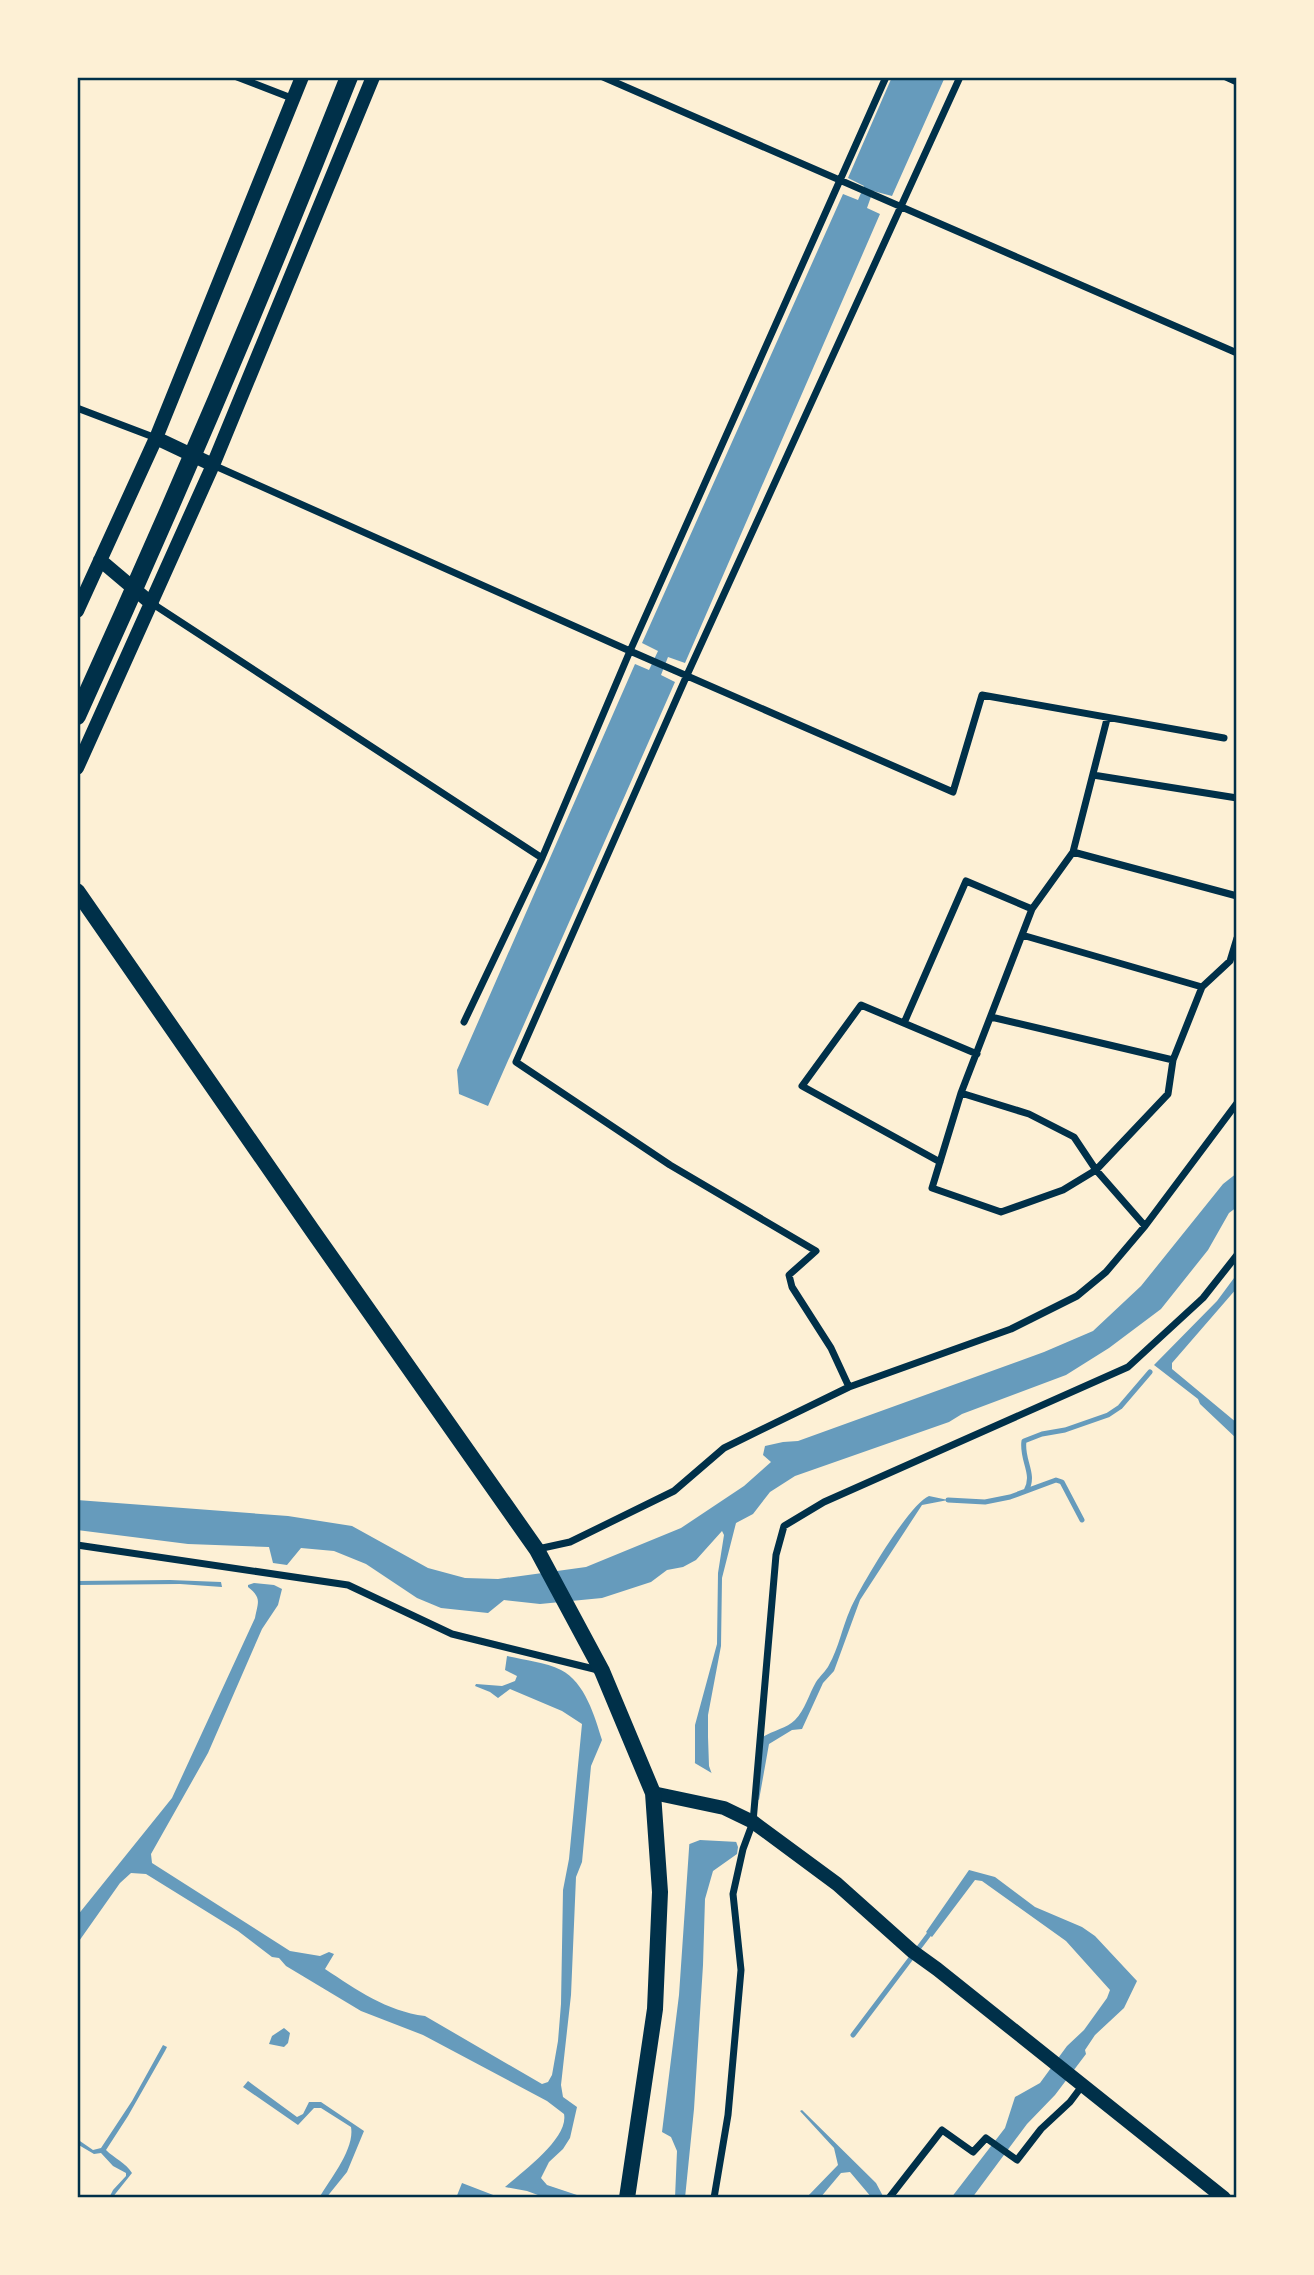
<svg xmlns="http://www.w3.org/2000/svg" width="1314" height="2275" viewBox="0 0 1314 2275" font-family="'Zilla Slab',serif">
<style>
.water{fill:#669bbc}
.pier{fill:#fdf0d5}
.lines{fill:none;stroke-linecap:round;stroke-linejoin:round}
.stream{stroke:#669bbc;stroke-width:5}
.minor{stroke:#003049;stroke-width:7}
.secondary{stroke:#003049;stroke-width:14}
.trunk{stroke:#003049;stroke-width:16}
.motorway{stroke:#003049;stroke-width:18}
.neatline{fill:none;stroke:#003049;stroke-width:2.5}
</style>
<rect width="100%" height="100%" fill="#fdf0d5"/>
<path class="water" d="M 892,77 L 945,77 L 892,196 L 873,191 L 867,208 L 880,214 L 685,663 L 668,657 L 661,675 L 675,682 L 488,1106 L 459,1094 L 457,1070 L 635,664 L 649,670 L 658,651 L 642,643 L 843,194 L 858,200 L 864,186 L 848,178 Z
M 1237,1173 L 1237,1207 L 1229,1213 L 1208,1250 L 1161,1309 L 1109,1348 L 1066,1375 L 962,1414 L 949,1422 L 795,1476 L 770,1492 L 753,1514 L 736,1523 L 722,1578 L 721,1646 L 708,1715 L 708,1737 L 709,1766 L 738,1847 L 737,1854 L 713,1871 L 705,1899 L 703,1965 L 694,2109 L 685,2198 L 675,2198 L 677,2151 L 671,2137 L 662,2132 L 679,1995 L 695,1761 L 695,1725 L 717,1644 L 718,1573 L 724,1535 L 722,1531 L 696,1560 L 683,1567 L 667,1570 L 651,1582 L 602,1598 L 540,1604 L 504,1600 L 488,1613 L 441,1608 L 417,1598 L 366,1564 L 334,1551 L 301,1548 L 287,1565 L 273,1563 L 269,1547 L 188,1544 L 77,1530 L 77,1500 L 288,1516 L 352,1526 L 428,1568 L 465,1578 L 498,1579 L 586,1567 L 681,1528 L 744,1486 L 771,1462 L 763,1455 L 765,1446 L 783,1442 L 798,1441 L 1044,1352 L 1093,1331 L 1141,1286 L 1223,1184 Z
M 1237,1274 L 1237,1288 L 1172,1363 L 1172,1369 L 1237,1423 L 1237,1439 L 1200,1404 L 1198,1399 L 1154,1365 L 1217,1301 Z
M 929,1496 L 948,1500 L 922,1505 L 860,1600 L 834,1671 L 823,1683 L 802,1729 L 792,1730 L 769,1744 L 759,1800 L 753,1797 L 758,1740 C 770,1731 786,1729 795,1720 C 805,1710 809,1694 816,1682 C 820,1676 826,1671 829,1665 C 839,1647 842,1628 850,1610 C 860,1587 909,1504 929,1496 Z
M 170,1580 L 221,1582 L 222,1587 L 180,1584 L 77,1585 L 77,1581 Z
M 254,1583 L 274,1585 L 282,1589 L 278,1605 L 262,1629 L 208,1753 L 151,1854 L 152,1863 L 290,1951 L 320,1956 L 329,1952 L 334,1954 L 325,1969 C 357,1990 386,2011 425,2016 L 542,2084 L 548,2082 L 552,2075 L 558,2041 L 561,2004 L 563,1890 L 569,1859 L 582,1724 L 562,1711 L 510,1689 L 498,1698 L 490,1692 L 475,1686 L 476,1684 L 502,1686 L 515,1681 L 517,1676 L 505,1670 L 507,1656 C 524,1660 545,1662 561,1670 C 585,1682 595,1717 602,1740 L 591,1766 L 582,1862 L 576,1877 L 571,1995 L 561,2085 L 563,2097 L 577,2107 L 570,2138 L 563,2149 L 549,2162 L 541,2178 L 547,2185 L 586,2198 L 546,2198 L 527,2191 L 505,2187 C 522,2172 569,2138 564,2114 L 547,2101 L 423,2035 L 361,2011 L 286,1966 L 279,1958 L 272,1957 L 238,1931 L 146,1874 L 131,1873 L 120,1883 L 77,1944 L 77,1916 L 172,1798 L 255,1618 C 258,1602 262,1598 248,1587 L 248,1585 Z
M 969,1870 L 995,1877 L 1035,1907 L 1082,1927 L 1095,1936 L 1137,1981 L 1124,2008 L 1095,2035 L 1085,2050 L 1086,2054 L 1055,2095 L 1027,2124 L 972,2198 L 951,2198 L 1005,2128 L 1015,2097 L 1040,2083 L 1067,2046 L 1084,2030 L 1107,1998 L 1110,1990 L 1066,1941 L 982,1881 L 975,1880 L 932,1937 L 926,1932 Z
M 284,2028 L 290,2033 L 288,2043 L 284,2047 L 269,2044 L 272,2036 Z
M 163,2045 L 167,2047 L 165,2051 L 128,2116 L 106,2150 C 114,2158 126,2163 132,2173 L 112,2198 L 109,2198 L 113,2190 L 126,2176 L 126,2173 L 113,2166 L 101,2153 L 94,2154 L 77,2144 L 77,2139 L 93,2150 L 101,2148 L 132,2101 Z
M 248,2081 L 297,2117 L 303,2114 L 309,2102 L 321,2102 L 364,2131 L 347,2172 L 326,2198 L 319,2198 C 330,2179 355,2149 351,2127 L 321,2108 L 314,2108 L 298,2125 L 243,2087 Z
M 802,2110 L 876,2183 L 884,2198 L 872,2198 L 850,2172 L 841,2173 L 820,2198 L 806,2198 L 838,2165 L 834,2148 L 800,2111 Z
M 462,2183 L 501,2198 L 456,2198 Z"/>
<path class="pier" d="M 693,1762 L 715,1775 L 738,1833 L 738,1842 L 700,1840 L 687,1845 Z"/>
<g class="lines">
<path class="stream" d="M 1026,1491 C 1036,1474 1021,1460 1024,1441 L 1042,1434 L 1065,1430 L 1108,1415 L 1120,1407 L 1150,1372
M 948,1500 L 985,1502 L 1010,1497 L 1056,1480 L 1062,1482 L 1082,1520
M 853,2035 L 933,1929"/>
<path class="minor" d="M 237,77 L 294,99
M 603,77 L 1237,353
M 1226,77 L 1237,82
M 77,408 L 156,438
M 213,465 L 630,651 L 953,792 L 982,695 L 1224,738
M 153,604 L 542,858 L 464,1022
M 1107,719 L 1073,852 L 1032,909 L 961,1093 L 1029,1114 L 1074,1137 L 1096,1170 L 1145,1226
M 1093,775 L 1237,798
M 1073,852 L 1237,896
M 542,858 L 630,651 L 886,77
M 1022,935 L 1202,987
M 991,1017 L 1173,1060
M 904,1023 L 966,881 L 1032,909
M 961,1093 L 932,1188 L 1001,1212 L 1063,1190 L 1096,1170 L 1168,1094 L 1173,1060 L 1202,987 L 1230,961 L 1237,938
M 940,1162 L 802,1086 L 861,1005 L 977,1054
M 849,1387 L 831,1348 L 792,1287 L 789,1275 L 816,1251 L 670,1165 L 516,1062 L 687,675 L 960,77
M 77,1545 L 348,1585 L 452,1634 L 598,1670
M 538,1549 L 570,1542 L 674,1491 L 724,1448 L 849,1387 L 1011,1329 L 1077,1296 L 1106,1272 L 1145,1226 L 1237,1103
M 714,2198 L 728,2115 L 741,1970 L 733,1894 L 743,1849 L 753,1822 L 776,1555 L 784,1526 L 824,1502 L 1128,1367 L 1203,1298 L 1237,1255
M 889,2198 L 942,2130 L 973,2152 L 986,2138 L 1017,2160 L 1041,2129 L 1070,2102 L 1082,2086"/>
<path class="secondary" d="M 156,438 L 213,465
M 100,560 L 152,604
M 77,611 L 156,438 L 302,77
M 77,768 L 213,465 L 373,77
M 653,1793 L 724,1808 L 753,1822 L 837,1884 L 912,1951 L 937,1969 L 1224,2198"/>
<path class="trunk" d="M 77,891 L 312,1230 L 537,1550 L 602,1671 L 653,1793 L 660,1892 L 655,2009 L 627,2198"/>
<path class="motorway" d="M 77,716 C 173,505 264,292 349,77"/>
</g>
<rect width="1314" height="2275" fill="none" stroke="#fdf0d5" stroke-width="158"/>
<rect x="79" y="79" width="1156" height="2117" class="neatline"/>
</svg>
